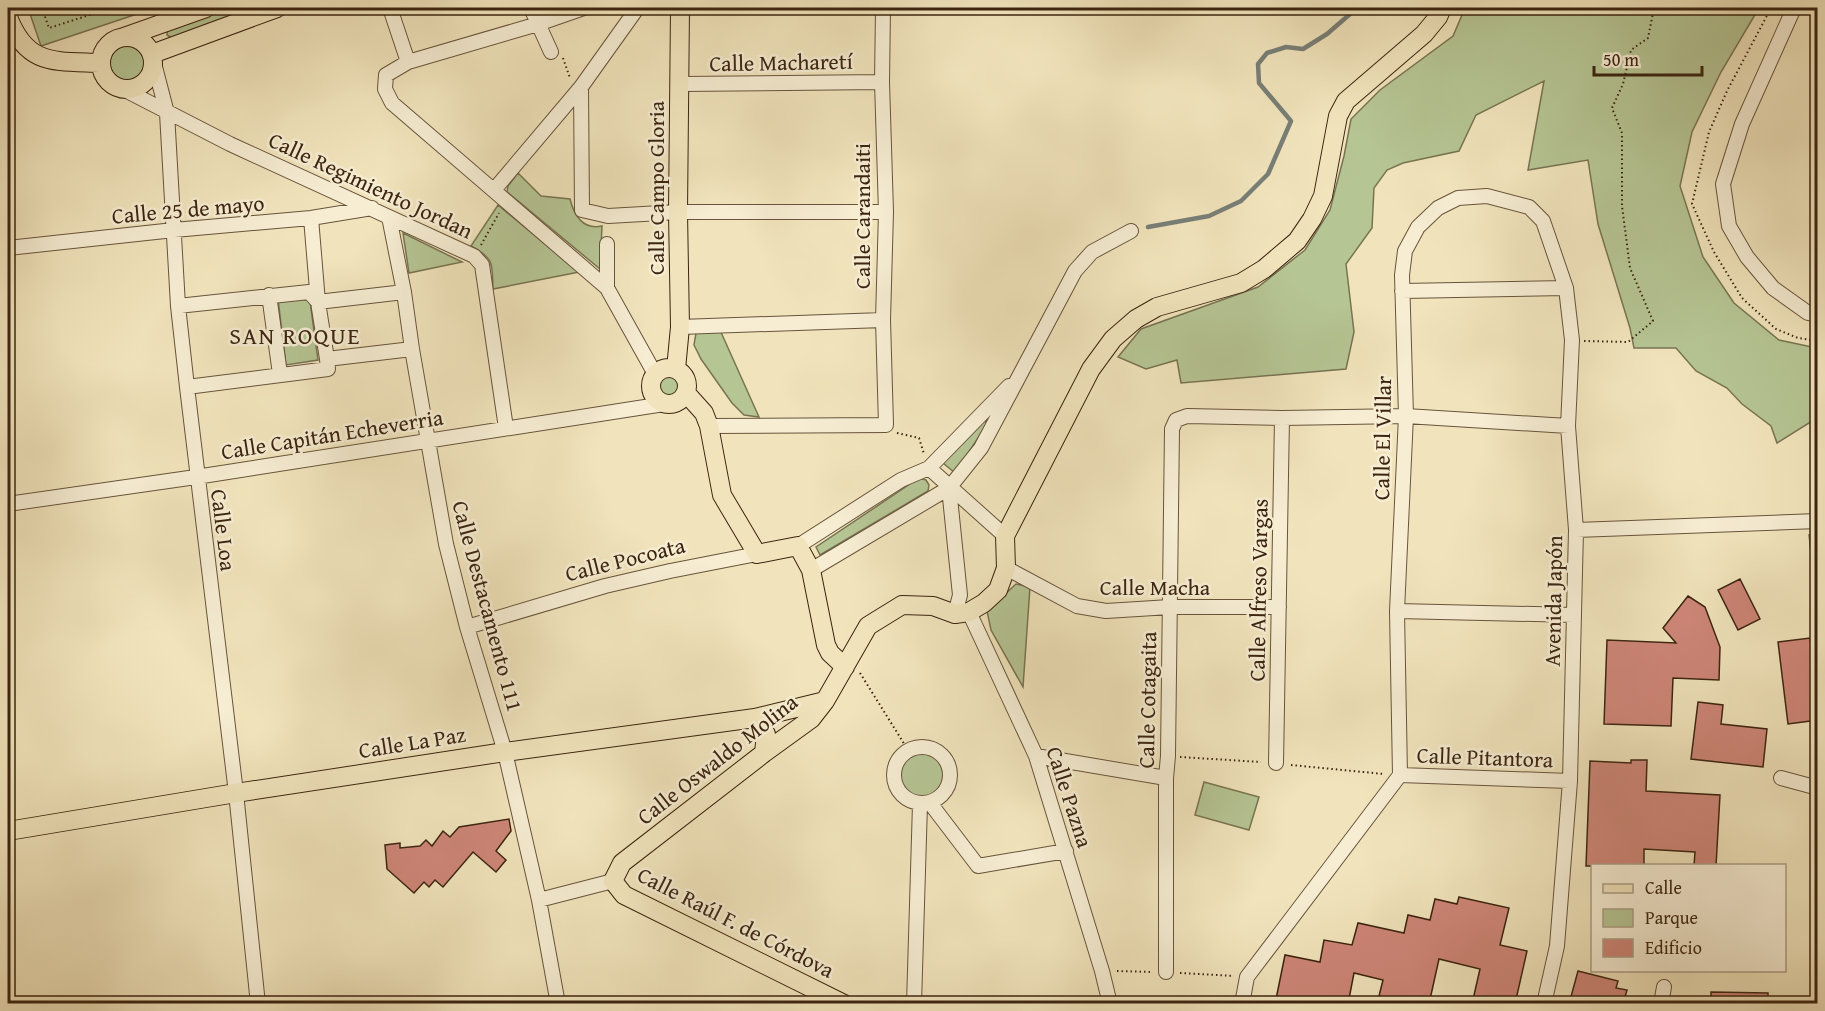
<svg xmlns="http://www.w3.org/2000/svg" width="1825" height="1011" viewBox="0 0 1825 1011" font-family="'Gentium Book Plus',serif">
<style>
.green{fill:#b6c594;stroke:#787452;stroke-width:1.5}
.lines{fill:none;stroke-linecap:round;stroke-linejoin:round}
.stream{stroke:#787f77;stroke-width:4.5}
.building{fill:#ce8678;stroke:#3b2410;stroke-width:1.5}
.minor-casing{stroke:#68543b;stroke-width:16}
.major-casing{stroke:#3b2410;stroke-width:20}
.path{stroke:#3b2410;stroke-width:2;stroke-dasharray:1.5 3;stroke-linecap:butt}
.minor{stroke:#f6edd3;stroke-width:14}
.major{stroke:#f1e4bc;stroke-width:18}
.labels{text-anchor:middle;stroke-width:5;stroke-linejoin:round;paint-order:stroke}
.street-label{font-size:22px;fill:#3b2410;stroke:#f6edd3}
.neighbourhood-label{font-size:24px;letter-spacing:1.5px;fill:#3b2410;stroke:#f6edd3}
</style>
<rect width="100%" height="100%" fill="#f1e4bc"/>
<filter id="stains"><feTurbulence type="fractalNoise" baseFrequency=".00333" numOctaves="4"/><feColorMatrix values="0 0 0 0 .2 0 0 0 0 .09 0 0 0 0 .02 0 0 0 .5 -.17"/></filter>
<radialGradient id="worn" r=".72"><stop offset=".6" stop-color="#630" stop-opacity="0"/><stop offset="1" stop-color="#630" stop-opacity=".3"/></radialGradient>
<path class="green" d="M 28,8 L 155,8 L 41,46 Z
M 224,8 L 255,8 L 172,38 L 167,35 L 168,27 Z
M 1465,8 L 1759,8 L 1721,72 L 1692,132 L 1680,186 L 1703,257 L 1734,303 L 1779,340 L 1817,348 L 1817,418 L 1777,443 L 1771,426 L 1742,404 L 1727,388 L 1696,371 L 1676,348 L 1634,348 L 1630,328 L 1598,224 L 1588,160 L 1528,170 L 1544,81 L 1476,115 L 1459,151 L 1403,163 L 1387,170 L 1374,188 L 1372,228 L 1346,264 L 1354,332 L 1346,369 L 1181,383 L 1177,360 L 1146,369 L 1118,357 L 1141,329 L 1258,287 L 1305,250 L 1330,210 L 1344,156 L 1351,119 L 1380,90 L 1453,36 Z
M105 63a21 21 0 1 1 42 0a21 21 0 1 1-42 0Z
M 518,173 L 541,196 L 570,199 C 574,215 583,230 602,226 L 600,269 L 507,192 L 508,186 Z
M 498,205 L 579,272 L 493,289 C 492,264 495,259 471,246 Z
M 403,233 L 462,262 L 409,273 Z
M 309,294 L 318,360 L 286,365 L 278,299 Z
M 720,330 L 759,417 L 744,415 L 732,403 L 701,359 L 694,345 L 696,333 Z
M657 386a12 12 0 1 1 24 0a12 12 0 1 1-24 0Z
M 984,421 L 988,423 L 955,473 L 943,463 Z
M 919,478 L 926,480 L 929,485 L 928,491 L 820,555 L 816,547 Z
M 1817,534 L 1818,599 L 1816,599 L 1809,535 Z
M 1016,584 L 1030,587 L 1023,687 L 991,630 L 987,611 Z
M899 775a22 22 0 1 1 44 0a22 22 0 1 1-44 0Z
M 1204,782 L 1259,797 L 1249,830 L 1195,815 Z"/>
<g class="lines">
<path class="stream" d="M 1148,227 L 1209,216 L 1241,201 L 1268,174 L 1291,121 L 1259,83 L 1258,64 L 1267,53 L 1286,47 L 1303,49 L 1327,34 L 1357,8"/>
</g>
<path class="building" d="M 1740,579 L 1760,619 L 1738,630 L 1718,590 Z
M 1688,596 L 1705,607 L 1720,647 L 1719,680 L 1673,678 L 1671,726 L 1604,724 L 1607,640 L 1676,643 L 1663,628 Z
M 1810,638 L 1818,700 L 1818,720 L 1788,724 L 1778,642 Z
M 1698,702 L 1723,705 L 1721,724 L 1767,729 L 1763,767 L 1691,759 Z
M 1631,760 L 1647,760 L 1646,791 L 1720,795 L 1716,866 L 1694,866 L 1695,852 L 1644,849 L 1644,866 L 1586,866 L 1590,761 L 1631,763 Z
M 509,819 L 511,831 L 496,851 L 506,860 L 496,872 L 473,852 L 443,887 L 435,880 L 429,887 L 424,882 L 414,893 L 387,869 L 385,845 L 400,843 L 400,848 L 420,846 L 426,840 L 432,846 L 443,831 L 450,837 L 459,827 Z
M 1459,897 L 1509,908 L 1500,945 L 1527,951 L 1515,1004 L 1472,1004 L 1480,969 L 1439,959 L 1429,1004 L 1377,1004 L 1383,980 L 1354,973 L 1348,1004 L 1275,1004 L 1285,955 L 1320,962 L 1324,940 L 1352,945 L 1358,923 L 1404,933 L 1408,915 L 1430,920 L 1435,899 L 1457,904 Z
M 1578,971 L 1618,981 L 1616,988 L 1627,990 L 1623,1004 L 1569,1004 Z
M 1711,992 L 1768,993 L 1768,1004 L 1711,1004 Z"/>
<g class="lines">
<defs>
<path id="minor" d="M 390,8 L 408,62
M 531,8 L 551,52
M 584,8 L 538,24 L 408,62 L 386,75 L 385,89 L 392,103 L 607,288 L 655,374
M 1794,8 L 1742,124 L 1723,184 L 1729,226 L 1747,257 L 1773,288 L 1808,313 L 1818,315
M 154,63 L 167,113 L 178,306 L 187,387 L 236,793 L 258,1004
M 680,84 L 882,82
M 581,87 L 582,210 L 608,216 L 678,212 L 886,212
M 123,89 L 230,144 L 474,256 L 482,265 L 506,428
M 494,190 L 581,87 L 636,10 L 636,8
M 389,217 L 404,292 L 412,349 L 446,544 L 467,627 L 505,752 L 539,900 L 558,1004
M 311,218 L 318,302 L 327,359
M 8,248 L 174,230 L 311,218 L 372,208
M 607,288 L 607,244
M 1402,291 L 1566,288
M 269,295 L 280,374
M 178,306 L 309,292 L 318,302 L 404,292
M 680,327 L 883,320
M 187,387 L 328,369 L 327,359 L 412,349
M 709,426 L 886,425 L 883,320 L 886,212 L 882,82 L 883,8
M 929,468 L 1005,536
M 949,488 L 960,595 L 955,614
M 8,504 L 196,477 L 664,404
M 1576,530 L 1818,521
M 798,546 L 901,480 L 929,468 L 1009,386
M 1006,568 L 1077,606 L 1106,611 L 1170,607 L 1279,607
M 811,570 L 949,488 L 981,448 L 1075,271 L 1092,252 L 1131,231
M 1397,611 L 1574,615
M 969,612 L 1036,756 L 1102,971 L 1110,1004
M 467,627 L 605,586 L 670,571 L 757,554
M894 775a28 28 0 1 1 56 0a28 28 0 1 1-56 0Z
M 1036,756 L 1166,778
M 1276,763 L 1282,418
M 1400,775 L 1397,611 L 1406,416 L 1402,275 L 1405,251 L 1418,227 L 1438,208 L 1458,198 L 1487,196 L 1529,207 L 1543,221 L 1566,288 L 1572,340 L 1568,426 L 1576,530 L 1570,781 L 1557,946 L 1544,1004
M 1400,775 L 1570,781
M 1781,778 L 1818,788
M 930,803 L 978,866 L 1066,851
M 539,900 L 613,881
M 1166,972 L 1166,778 L 1168,756 L 1172,429 L 1176,420 L 1187,416 L 1282,418 L 1406,416 L 1568,426
M 914,1004 L 920,804
M 1242,1004 L 1247,977 L 1400,775
M 1661,1004 L 1664,987"/>
<path id="major" d="M 8,17 C 27,66 54,61 100,63
M101 63a26 26 0 1 1 52 0a26 26 0 1 1-52 0Z
M 124,37 L 206,8
M 152,54 L 277,8
M651 386a18 18 0 1 1 36 0a18 18 0 1 1-36 0Z
M 676,369 L 680,327 L 678,212 L 680,8
M 686,393 L 704,413 L 709,426 L 722,495 L 757,554 L 798,546 L 811,570 L 826,645 L 830,653 L 845,667
M 755,718 L 766,734 L 764,753
M 8,831 L 236,793 L 505,752 L 755,718 L 825,701
M 844,1004 L 624,895 L 613,881 L 622,863 L 764,753 L 811,719 L 825,701 L 868,626 L 902,605 L 933,606 L 955,614 L 969,612 L 984,603 L 998,590 L 1006,568 L 1005,536 L 1091,369 L 1113,339 L 1136,319 L 1157,307 L 1241,283 L 1264,269 L 1297,241 L 1312,219 L 1323,196 L 1338,116 L 1346,101 L 1424,34 L 1438,17 L 1442,8"/>
</defs>
<use href="#minor" class="minor-casing"/>
<use href="#major" class="major-casing"/>
<path class="path" d="M 42,8 L 49,28 L 111,8
M 1771,8 L 1727,91 L 1709,132 L 1692,204 L 1714,252 L 1742,298 L 1776,329 L 1798,338 L 1818,341
M 563,58 L 570,78
M 481,245 L 499,213
M 1584,341 L 1628,342 L 1653,321 L 1630,268 L 1622,206 L 1622,133 L 1612,108 L 1623,84 L 1631,50 L 1648,38 L 1654,8
M 897,433 L 919,438 L 924,454
M 860,673 L 908,750
M 1180,757 L 1261,762
M 1291,765 L 1384,774
M 1117,971 L 1153,972
M 1180,973 L 1234,976"/>
<use href="#minor" class="minor"/>
<use href="#major" class="major"/>
</g>
<g class="labels">
<g class="street-label">
<text transform="translate(781 62) rotate(-1)" y="8">Calle Macharetí</text>
<text transform="translate(371 185) rotate(25)" y="8">Calle Regimiento Jordan</text>
<text transform="translate(656 188) rotate(-90)" y="8">Calle Campo Gloria</text>
<text transform="translate(188 209) rotate(-5)" y="8">Calle 25 de mayo</text>
<text transform="translate(862 216) rotate(-90)" y="8">Calle Carandaiti</text>
<text transform="translate(332 434) rotate(-9)" y="8">Calle Capitán Echeverria</text>
<text transform="translate(1382 438) rotate(-89)" y="8">Calle El Villar</text>
<text transform="translate(224 530) rotate(83)" y="8">Calle Loa</text>
<text transform="translate(625 559) rotate(-14)" y="8">Calle Pocoata</text>
<text x="1155" y="595">Calle Macha</text>
<text transform="translate(1258 590) rotate(-89)" y="8">Calle Alfreso Vargas</text>
<text transform="translate(1553 601) rotate(-89)" y="8">Avenida Japón</text>
<text transform="translate(488 606) rotate(75)" y="8">Calle Destacamento 111</text>
<text transform="translate(1147 700) rotate(-89)" y="8">Calle Cotagaita</text>
<text transform="translate(412 742) rotate(-9)" y="8">Calle La Paz</text>
<text transform="translate(1485 757) rotate(2)" y="8">Calle Pitantora</text>
<text transform="translate(717 759) rotate(-38)" y="8">Calle Oswaldo Molina</text>
<text transform="translate(1070 797) rotate(72)" y="8">Calle Pazna</text>
<text transform="translate(736 922) rotate(27)" y="8">Calle Raúl F. de Córdova</text>
</g>
<g class="neighbourhood-label">
<text x="295" y="344">SAN ROQUE</text>
</g>
</g>
<rect width="1825" height="1011" fill="none" stroke="#f1e4bc" stroke-width="30"/>
<rect x="9" y="9" width="1807" height="993" fill="none" stroke="#3b2410" stroke-width="3"/>
<rect x="15" y="15" width="1795" height="981" fill="none" stroke="#3b2410" stroke-width="1.5"/>
<rect x="1591" y="864" width="195" height="108" fill="#f6edd3" stroke="#ab9d85" stroke-width="1.5"/>
<rect x="1603" y="884" width="30" height="9" fill="#f1e4bc" stroke="#ab9d85" stroke-width="1.5"/>
<text x="1645" y="894" font-size="18" fill="#3b2410">Calle</text>
<rect x="1603" y="909" width="30" height="18" fill="#b6c594" stroke="#ab9d85" stroke-width="1.5"/>
<text x="1645" y="924" font-size="18" fill="#3b2410">Parque</text>
<rect x="1603" y="939" width="30" height="18" fill="#ce8678" stroke="#ab9d85" stroke-width="1.5"/>
<text x="1645" y="954" font-size="18" fill="#3b2410">Edificio</text>
<path d="M1594 66v9h108v-9" fill="none" stroke="#3b2410" stroke-width="3"/>
<text x="1603" y="66" font-size="18" fill="#3b2410" stroke="#f6edd3" stroke-width="4.5" paint-order="stroke">50 m</text>
<rect width="100%" height="100%" filter="url(#stains)"/>
<rect width="100%" height="100%" fill="url(#worn)"/>
</svg>
